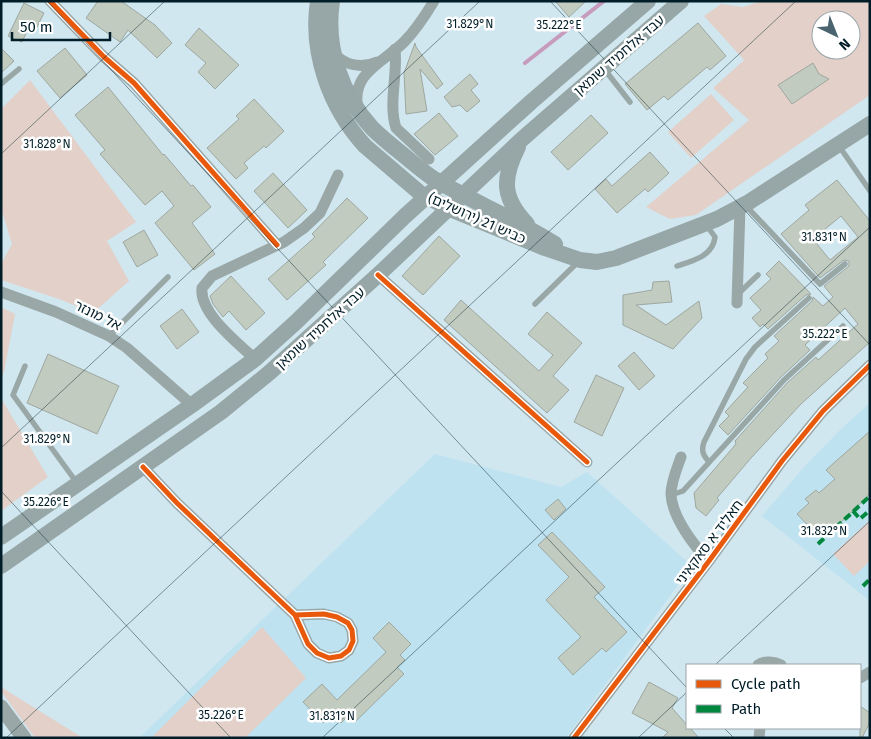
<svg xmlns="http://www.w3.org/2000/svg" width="871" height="739" viewBox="0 0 871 739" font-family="'Fira Sans','Noto Sans Hebrew',sans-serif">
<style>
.built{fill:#bee2f0}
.green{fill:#e2d0c9;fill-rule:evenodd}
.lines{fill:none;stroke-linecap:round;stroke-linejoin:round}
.stream{stroke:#c69bbc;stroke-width:4}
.building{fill:#c2cbbf;stroke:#9ea7a0;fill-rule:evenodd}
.service{stroke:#9aa7a7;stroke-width:5.5}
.minor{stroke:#9aa7a7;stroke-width:11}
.tertiary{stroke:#9aa7a7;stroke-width:15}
.secondary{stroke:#97a7a7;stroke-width:16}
.quiet{stroke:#00873e;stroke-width:4;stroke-dasharray:8 4;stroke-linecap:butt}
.cycleway-casing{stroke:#fff;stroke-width:8}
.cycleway{stroke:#e8590c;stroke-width:5}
.ticks{fill:none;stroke:#011e28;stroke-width:1;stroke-opacity:0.45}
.labels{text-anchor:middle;stroke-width:5;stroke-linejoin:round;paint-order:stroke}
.street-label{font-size:14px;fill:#011e28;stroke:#fff}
.ticks-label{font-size:12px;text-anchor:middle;fill:#011e28;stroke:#fff;stroke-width:5;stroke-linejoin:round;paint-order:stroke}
</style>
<rect width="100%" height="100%" fill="#d0e7f0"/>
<path class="built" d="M 870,403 L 870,601 L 762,516 L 805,466 L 841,429 Z
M 435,454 L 561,487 L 587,472 L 692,566 L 566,738 L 139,738 Z"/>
<path class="green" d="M 762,1 L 870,1 L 870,95 L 696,215 L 670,219 L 646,207 L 749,120 L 713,88 L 744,60 L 704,16 L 721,4 L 743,7 ZM 821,20 L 851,20 L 851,50 L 821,50 Z
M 30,80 L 136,222 L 107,241 L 129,281 L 93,313 L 59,299 L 1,280 L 1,264 L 12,244 L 1,208 L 1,109 Z
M 711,94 L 734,120 L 691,158 L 668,132 Z
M 1,307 L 15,314 L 4,372 L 1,377 Z
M 1,398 L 48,477 L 1,511 Z
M 870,520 L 870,561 L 854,576 L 833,554 Z
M 262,627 L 306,678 L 245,738 L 151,738 Z
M 1,687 L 83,738 L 35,738 L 1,691 Z"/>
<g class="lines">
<path class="stream" d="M 525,63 L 604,1"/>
</g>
<path class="building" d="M 98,1 L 121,1 L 155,25 L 172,43 L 157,58 L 128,30 L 120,42 L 86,18 Z
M 555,1 L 586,1 L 569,17 Z
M 24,3 L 44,13 L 36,29 L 30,25 L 22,42 L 8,36 Z
M 698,23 L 726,56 L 710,70 L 707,67 L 668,100 L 664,96 L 647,110 L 625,84 Z
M 199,28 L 239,65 L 215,89 L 198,72 L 206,63 L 185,45 Z
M 415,43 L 416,47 L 443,84 L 437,89 L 420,69 L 427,111 L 406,114 L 404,73 Z
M 1,48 L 14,61 L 1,73 Z
M 65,48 L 87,75 L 60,98 L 37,71 Z
M 813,63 L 819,74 L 829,79 L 792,104 L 778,85 Z
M 470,74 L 478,84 L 471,90 L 480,101 L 467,112 L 460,105 L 452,107 L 444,97 Z
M 108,87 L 163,155 L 164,154 L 191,186 L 193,185 L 211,207 L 192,223 L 215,254 L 194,270 L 155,223 L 174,206 L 162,191 L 145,205 L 100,154 L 105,150 L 75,115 Z
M 254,99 L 284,131 L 266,148 L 264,146 L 244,163 L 248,168 L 236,179 L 207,148 L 239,119 L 236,116 Z
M 439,113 L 458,136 L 435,155 L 414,134 Z
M 591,115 L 608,133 L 568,170 L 551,152 Z
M 650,152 L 669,173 L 648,192 L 645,189 L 617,213 L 595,189 L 606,179 L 612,186 Z
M 273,173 L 307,210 L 288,228 L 254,191 Z
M 837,180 L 870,221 L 870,342 L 801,404 L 751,458 L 717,498 L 719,500 L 706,516 L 696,508 L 694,493 L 736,444 L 735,441 L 787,383 L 816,357 L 818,360 L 858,324 L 845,308 L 805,345 L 810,350 L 781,377 L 728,435 L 719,426 L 729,416 L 725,412 L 748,387 L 743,383 L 768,358 L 765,354 L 779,341 L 774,336 L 812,301 L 813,297 L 823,306 L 833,297 L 824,286 L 849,266 L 849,261 L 844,260 L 820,278 L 781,234 L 809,210 L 805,205 ZM 841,216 L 858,237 L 830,260 L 813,239 Z
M 347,198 L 368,218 L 323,262 L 326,265 L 287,300 L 268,279 L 315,237 L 312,234 Z
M 144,230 L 158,255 L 137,267 L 123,242 Z
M 439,236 L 460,256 L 423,295 L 402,276 Z
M 779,261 L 811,294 L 806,295 L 768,329 L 763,324 L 760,327 L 752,318 L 761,310 L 750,298 L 771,279 L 766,274 Z
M 231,276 L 265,313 L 246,330 L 229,311 L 223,317 L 213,304 L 210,296 Z
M 669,281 L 672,302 L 636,305 L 666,325 L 699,301 L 702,318 L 673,349 L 623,325 L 623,295 L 652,290 L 653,282 Z
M 461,300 L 539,371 L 553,355 L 528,334 L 547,312 L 582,343 L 553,376 L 569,390 L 547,413 L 444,320 Z
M 182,309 L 199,332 L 177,349 L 160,326 Z
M 634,352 L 655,376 L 639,390 L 618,366 Z
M 48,354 L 119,386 L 97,434 L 27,403 Z
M 596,375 L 624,388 L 602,436 L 574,422 Z
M 870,431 L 870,494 L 832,531 L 828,527 L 818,536 L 797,514 L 809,503 L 805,499 L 816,490 L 819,493 L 835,479 L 826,470 Z
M 558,499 L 566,509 L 554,520 L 545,510 Z
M 552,532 L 605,587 L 594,597 L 627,632 L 606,652 L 602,648 L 573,675 L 558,658 L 581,637 L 546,600 L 569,577 L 538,545 Z
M 389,622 L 411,644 L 400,655 L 405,660 L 397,667 L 404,674 L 355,722 L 348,716 L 341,723 L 332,714 L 323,723 L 303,702 L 322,684 L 337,700 L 386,652 L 373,638 Z
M 649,682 L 678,698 L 672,708 L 687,725 L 687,728 L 690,728 L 699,738 L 662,738 L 668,732 L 632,713 Z
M 860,706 L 870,713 L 870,722 L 862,738 L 860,738 Z"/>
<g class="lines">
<path class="service" d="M 605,70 L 630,102
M 1,84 L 19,69
M 839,146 L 870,191
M 746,206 L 820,284 L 845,264
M 677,266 C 693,261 713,256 715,237 L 707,226
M 739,293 L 758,275
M 535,304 L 578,262
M 109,336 L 168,277
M 25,366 L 13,395 L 77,483
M 709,462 C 703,455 701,451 704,442 L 746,359 L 755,347 L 809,298
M 671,495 L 683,491 L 784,380 L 843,326"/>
<path class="minor" d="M 50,1 L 104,57 L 134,83 L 277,245
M 395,49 C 398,75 388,103 396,128 L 429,159
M 333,52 C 343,65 361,69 377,62
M 358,109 C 350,73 383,63 404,42 C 416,30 425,16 434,1
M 378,275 L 587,462
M 1,292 L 56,312 L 109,336 L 127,348 L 192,405
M 737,303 L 740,207
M 255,359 C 238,343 199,313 202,288 L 212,276 L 284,242 L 304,228 L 320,213 L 338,175
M 681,457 C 677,468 671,482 671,494 C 672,517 694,546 709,561
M 143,467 L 177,503 L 295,615 L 308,644 L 317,653 L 329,658 L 341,656 L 349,650 L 353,641 L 352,630 L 348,623 L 337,617 L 324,614 L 295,615
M 758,665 C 764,660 775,662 781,665
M 860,678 L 870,672
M 574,738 L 709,561 L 782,461 L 823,411 L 870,365
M 759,738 L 760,728"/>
<path class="tertiary" d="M 1,707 L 24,738"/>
<path class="secondary" d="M 318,1 C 310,53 330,108 365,146 L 420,193 L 448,208 L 545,248 L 580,260 L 597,262 L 616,258 L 717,219 L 749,202 L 870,124
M 332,1 C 325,47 341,94 372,128 C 381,137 391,145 401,153 C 412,162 422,171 434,179 C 473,202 516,219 555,244
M 518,147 C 502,179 502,198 527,224
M 1,537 L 192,405 L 255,359 L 296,322 L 405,216 L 531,102 L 648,1
M 1,566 L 221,412 L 269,373 L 378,275 L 521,140 L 681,1"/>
<path class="quiet" d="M 853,511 L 860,519 L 870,510
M 818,544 L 870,496
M 863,586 L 870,579"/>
<defs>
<path id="cycleway" d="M 50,1 L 104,57 L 134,83 L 277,245
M 378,275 L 587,462
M 143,467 L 177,503 L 295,615 L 308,644 L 317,653 L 329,658 L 341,656 L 349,650 L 353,641 L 352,630 L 348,623 L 337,617 L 324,614 L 295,615
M 574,738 L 709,561 L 782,461 L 823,411 L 870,365"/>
</defs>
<use href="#cycleway" class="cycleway-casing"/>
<use href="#cycleway" class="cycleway"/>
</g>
<path class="ticks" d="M 47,1 L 687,688M 550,1 L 870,345M 1,154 L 165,1M 1,448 L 480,1M 1,491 L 231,738M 715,665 L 870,521M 724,728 L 734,738M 6,738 L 796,1M 322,738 L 870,227M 638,738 L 687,692"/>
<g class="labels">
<g class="street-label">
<text transform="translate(619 55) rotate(-41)" y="5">עבד אלחמיד שומאן</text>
<text transform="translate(477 218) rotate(24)" y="5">כביש 21 (ירושלים)</text>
<text transform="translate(98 315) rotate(26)" y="5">אל מונזר</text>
<text transform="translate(320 328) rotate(-42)" y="5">עבד אלחמיד שומאן</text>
<text transform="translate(709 542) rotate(-53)" y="5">חאליד א סאקאיני</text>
</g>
</g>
<g class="ticks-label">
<text x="470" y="28">31.829°N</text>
<text x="559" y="29">35.222°E</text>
<text x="47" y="148">31.828°N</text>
<text x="824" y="241">31.831°N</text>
<text x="825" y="338">35.222°E</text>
<text x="47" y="443">31.829°N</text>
<text x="46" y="506">35.226°E</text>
<text x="824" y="535">31.832°N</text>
<text x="221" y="719">35.226°E</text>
<text x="332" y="720">31.831°N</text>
</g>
<rect width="871" height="739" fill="none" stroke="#011e28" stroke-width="5"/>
<rect x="686" y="664" width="175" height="65" fill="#ffffff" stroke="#99a5a9"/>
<rect x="696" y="680" width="25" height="8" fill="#e8590c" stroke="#99a5a9"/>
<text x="731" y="689" font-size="15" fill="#011e28">Cycle path</text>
<rect x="696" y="705" width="25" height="8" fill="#00873e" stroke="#99a5a9"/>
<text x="731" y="714" font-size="15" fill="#011e28">Path</text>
<g transform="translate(836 35) rotate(137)"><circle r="24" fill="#ffffff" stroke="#99a5a9"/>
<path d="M0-4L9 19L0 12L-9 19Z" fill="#49646e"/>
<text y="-8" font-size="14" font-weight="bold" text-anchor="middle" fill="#011e28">N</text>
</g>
<path d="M12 32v8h98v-8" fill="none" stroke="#011e28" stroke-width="2.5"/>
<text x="20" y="32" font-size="15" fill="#011e28" stroke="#ffffff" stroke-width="4" paint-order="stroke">50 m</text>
</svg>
